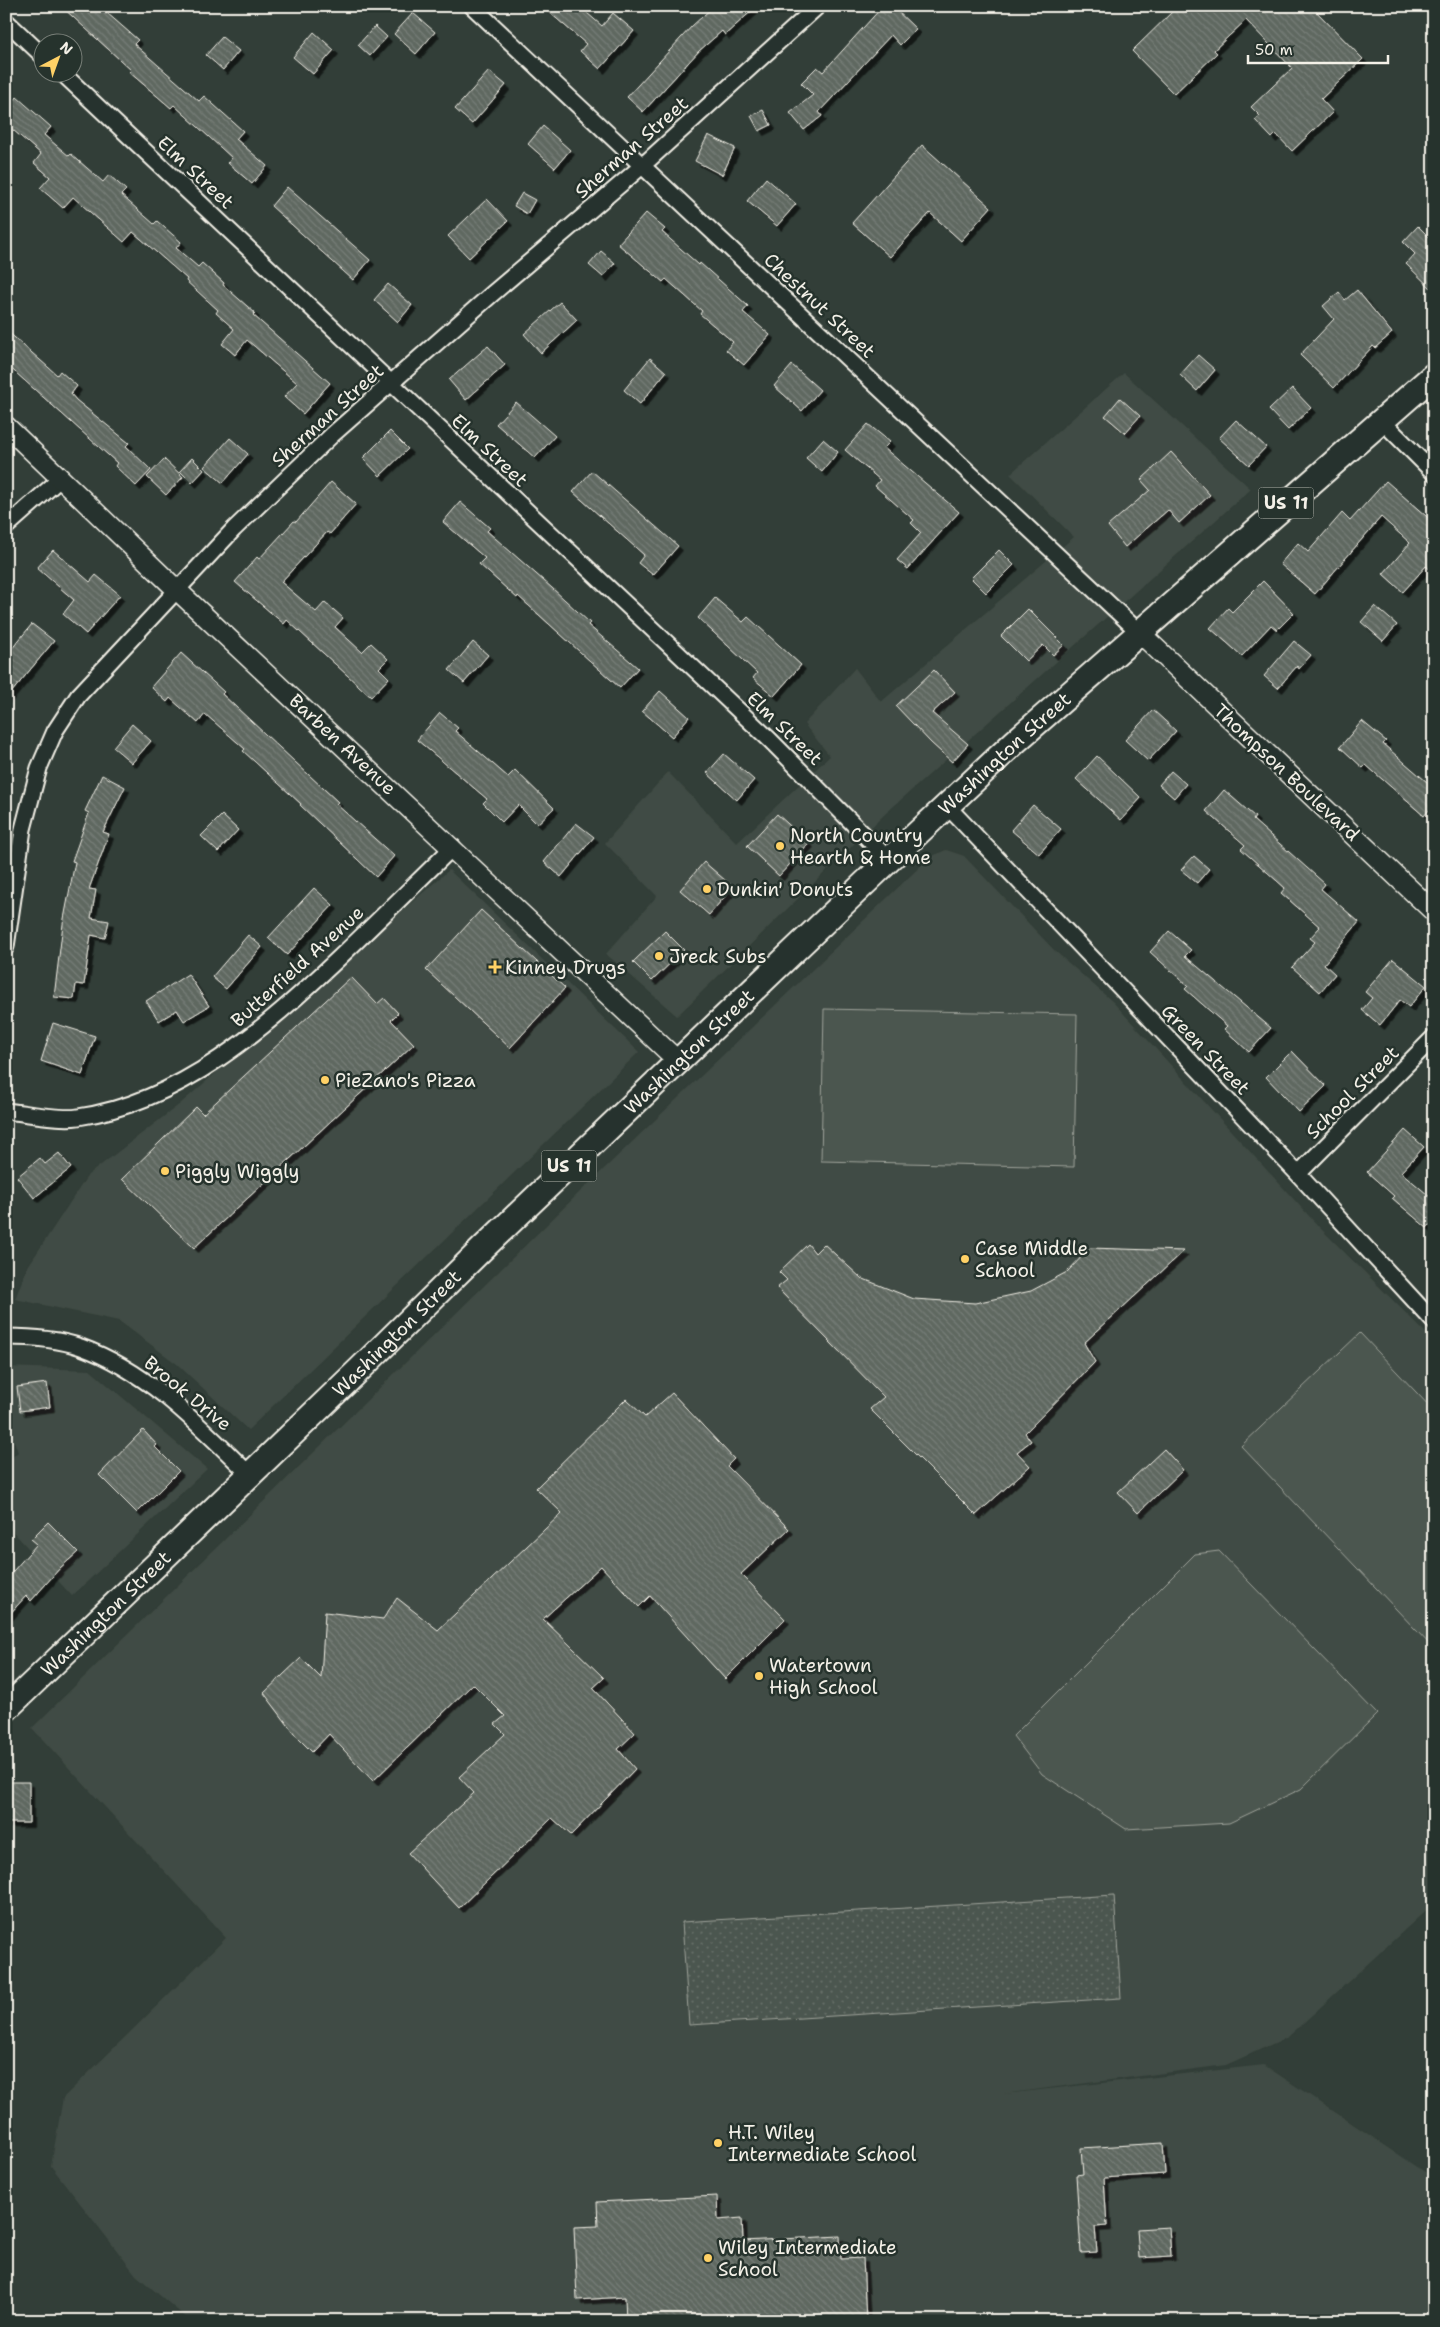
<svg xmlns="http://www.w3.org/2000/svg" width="1440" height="2327" viewBox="0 0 1440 2327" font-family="'Shantell Sans',sans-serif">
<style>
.built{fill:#404b44}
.grass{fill:#4c564f;stroke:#a0a49c}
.park{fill:url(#park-dots);stroke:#a0a49c}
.building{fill:url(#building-back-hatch);stroke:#f4f1e8;filter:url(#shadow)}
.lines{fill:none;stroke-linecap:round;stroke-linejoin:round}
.minor-casing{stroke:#f4f1e8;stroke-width:19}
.tertiary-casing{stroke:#f4f1e8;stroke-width:22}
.primary-casing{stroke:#f4f1e8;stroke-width:28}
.minor{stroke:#26332d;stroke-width:15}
.tertiary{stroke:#26332d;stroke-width:19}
.primary{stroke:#26332d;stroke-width:24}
.poi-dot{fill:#ffd166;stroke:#26332d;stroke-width:2}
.labels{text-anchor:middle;stroke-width:5;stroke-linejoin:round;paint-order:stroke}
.shield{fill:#26332d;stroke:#b6b8b0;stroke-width:1}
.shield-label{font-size:18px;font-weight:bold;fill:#f4f1e8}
.street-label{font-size:19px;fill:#f4f1e8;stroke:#26332d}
.poi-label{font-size:19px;fill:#f4f1e8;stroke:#26332d;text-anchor:start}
</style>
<defs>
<pattern id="park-dots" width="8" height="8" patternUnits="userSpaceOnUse" patternTransform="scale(1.25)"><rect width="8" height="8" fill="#4c564f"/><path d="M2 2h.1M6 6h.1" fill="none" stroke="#666f68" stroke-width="1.8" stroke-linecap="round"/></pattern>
<pattern id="building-back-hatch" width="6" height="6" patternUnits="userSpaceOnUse" patternTransform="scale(1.25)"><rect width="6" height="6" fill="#5f6861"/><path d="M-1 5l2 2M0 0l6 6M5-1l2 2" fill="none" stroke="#777e78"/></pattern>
<filter id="shadow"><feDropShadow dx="4.5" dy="4.5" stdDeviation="0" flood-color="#0009"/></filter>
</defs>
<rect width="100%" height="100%" fill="#323e38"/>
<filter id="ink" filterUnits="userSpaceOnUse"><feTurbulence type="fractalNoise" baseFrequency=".02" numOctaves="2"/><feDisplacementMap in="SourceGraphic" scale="10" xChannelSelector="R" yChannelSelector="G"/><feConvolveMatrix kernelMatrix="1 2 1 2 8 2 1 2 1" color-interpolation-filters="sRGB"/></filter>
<g filter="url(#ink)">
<path class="built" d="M 1124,373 L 1251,489 L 886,813 L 677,1016 L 606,954 L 657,896 L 605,843 L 668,772 L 737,843 L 830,756 L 804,724 L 855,668 L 881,702 L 1074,537 L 1010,474 Z
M 946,850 L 964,856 L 1055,951 L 1113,1002 L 1320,1228 L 1434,1341 L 1434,1903 L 1288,2037 L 1226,2065 L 1003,2094 L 1264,2065 L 1434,2178 L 1434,2321 L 190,2321 L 136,2275 L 51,2166 L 63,2098 L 226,1938 L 32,1728 L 581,1191 L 930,857 Z
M 449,870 L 639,1052 L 248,1430 L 177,1364 L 119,1321 L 15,1299 L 27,1268 L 88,1175 L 180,1104 Z
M 6,1367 L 90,1370 L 207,1469 L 72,1596 L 6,1524 L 6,1463 L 18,1452 L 6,1418 Z"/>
<path class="grass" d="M 824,1009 L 1077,1014 L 1074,1167 L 821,1161 Z
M 1360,1333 L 1434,1411 L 1434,1649 L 1241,1446 Z
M 1219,1551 L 1377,1714 L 1301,1789 L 1229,1823 L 1126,1829 L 1042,1774 L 1013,1736 L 1195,1554 Z"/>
<path class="park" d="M 1114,1895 L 1121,1998 L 689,2025 L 682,1922 Z"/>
<path class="building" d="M 61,6 L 99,6 L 138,40 L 134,44 L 199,101 L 204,96 L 243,131 L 236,139 L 267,166 L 252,184 L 228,163 L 232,158 L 174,105 L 171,108 L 129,72 L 131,70 Z
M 542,6 L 579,6 L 602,26 L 613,13 L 634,31 L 600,69 L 580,51 L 586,44 Z
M 714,6 L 757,6 L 725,35 L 722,31 L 699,51 L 643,112 L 627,97 L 692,26 Z
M 883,6 L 892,6 L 916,29 L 900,45 L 891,35 L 819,112 L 822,116 L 804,130 L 790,113 L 813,95 L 801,83 L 817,67 L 823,72 Z
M 1178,6 L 1311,6 L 1363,59 L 1321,99 L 1333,112 L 1292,151 L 1276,134 L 1272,138 L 1255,120 L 1260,116 L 1251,107 L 1292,68 L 1246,20 L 1214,50 L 1217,53 L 1174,94 L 1132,51 Z
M 413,13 L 435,32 L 416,54 L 394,34 Z
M 375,26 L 387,37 L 370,56 L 358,45 Z
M 314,32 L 334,50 L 313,74 L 293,57 Z
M 222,37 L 239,51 L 223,70 L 206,55 Z
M 489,71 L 506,85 L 472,124 L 455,109 Z
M 17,97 L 51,127 L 44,135 L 69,156 L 71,154 L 103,182 L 109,175 L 126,190 L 121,195 L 154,224 L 157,221 L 181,242 L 176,248 L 198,267 L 202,263 L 224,283 L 223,285 L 255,313 L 253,315 L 330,383 L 303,414 L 284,397 L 297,383 L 247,340 L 235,355 L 222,344 L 234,329 L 216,313 L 218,310 L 186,281 L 187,279 L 133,232 L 124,242 L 73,197 L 63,208 L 40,188 L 50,177 L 34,163 L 41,154 L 6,124 L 6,110 Z
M 763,110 L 771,125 L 759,131 L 751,116 Z
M 543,126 L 570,150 L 555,168 L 528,144 Z
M 708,135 L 735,148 L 722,175 L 695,161 Z
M 922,145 L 991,207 L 961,241 L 930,213 L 890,257 L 852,223 Z
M 766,178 L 796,204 L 777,226 L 747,201 Z
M 287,187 L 370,260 L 353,280 L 271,206 Z
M 522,193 L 535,200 L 527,214 L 514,206 Z
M 487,199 L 508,221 L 469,258 L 448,236 Z
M 646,213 L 665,229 L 662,232 L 699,265 L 700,263 L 748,306 L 743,312 L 770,335 L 744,365 L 726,350 L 733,342 L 700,314 L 702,311 L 666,279 L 663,282 L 618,244 Z
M 1418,226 L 1434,242 L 1434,291 L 1406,264 L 1415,254 L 1403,242 Z
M 601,251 L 615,263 L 603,277 L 589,265 Z
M 388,284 L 412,305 L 398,322 L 374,300 Z
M 1357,290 L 1392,333 L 1375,348 L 1373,346 L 1334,388 L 1300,355 L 1334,319 L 1323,306 L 1339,292 L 1345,300 Z
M 560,302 L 577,320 L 541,353 L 524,334 Z
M 6,330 L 57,375 L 60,371 L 77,386 L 71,394 L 76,400 L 129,443 L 126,446 L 151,470 L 136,486 L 115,466 L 117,463 L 6,364 Z
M 488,346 L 505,365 L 466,400 L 449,380 Z
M 1198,355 L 1215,370 L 1197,391 L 1180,375 Z
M 650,358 L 666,372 L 640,404 L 624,390 Z
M 792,365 L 820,390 L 802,411 L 774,386 Z
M 1292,388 L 1311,408 L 1288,430 L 1269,410 Z
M 1120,398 L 1140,416 L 1125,433 L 1105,416 Z
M 516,402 L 555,436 L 535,458 L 496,424 Z
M 1236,420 L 1266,447 L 1249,465 L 1219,438 Z
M 868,424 L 890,442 L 884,448 L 959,512 L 908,569 L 897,560 L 921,533 L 911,523 L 914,520 L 875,486 L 880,480 L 845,450 Z
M 390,431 L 408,449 L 380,476 L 363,458 Z
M 230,438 L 248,454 L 223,483 L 204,467 Z
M 823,439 L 838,452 L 822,472 L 806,458 Z
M 1171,452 L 1210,495 L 1179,523 L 1168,510 L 1125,547 L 1108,526 L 1150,490 L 1141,480 Z
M 192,458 L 204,470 L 192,483 L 180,471 Z
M 164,459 L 183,477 L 166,495 L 147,477 Z
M 592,471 L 678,546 L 653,575 L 638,563 L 644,555 L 573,492 Z
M 1386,481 L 1434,523 L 1434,573 L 1426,566 L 1403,592 L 1383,574 L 1410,543 L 1381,517 L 1315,594 L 1280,564 L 1298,543 L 1308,552 L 1342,513 L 1350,521 Z
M 331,482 L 356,504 L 330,534 L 327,532 L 281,582 L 316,612 L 325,602 L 343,618 L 335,627 L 362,652 L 371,643 L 388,659 L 379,668 L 389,678 L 371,697 L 287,620 L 284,624 L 235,582 L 257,557 L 259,559 L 294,521 L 296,522 Z
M 460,502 L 490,528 L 487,531 L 552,588 L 590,623 L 588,625 L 638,668 L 620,688 L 518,596 L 517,598 L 479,564 L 485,558 L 443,522 Z
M 53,550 L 90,582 L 96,575 L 120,595 L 86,634 L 63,614 L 74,600 L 37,568 Z
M 999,550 L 1014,565 L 986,593 L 971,578 Z
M 1263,581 L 1294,613 L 1277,630 L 1271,625 L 1242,656 L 1210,628 L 1228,608 L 1232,612 Z
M 715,598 L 743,622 L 748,617 L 801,665 L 774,696 L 753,678 L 757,673 L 698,618 Z
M 1375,606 L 1397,625 L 1383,641 L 1361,622 Z
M 1028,609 L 1064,645 L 1053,655 L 1043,645 L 1026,661 L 1001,636 Z
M 32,624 L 54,641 L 6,699 L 6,656 Z
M 1294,641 L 1311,655 L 1299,669 L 1297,666 L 1278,688 L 1264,676 Z
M 473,642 L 488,655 L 464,683 L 449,670 Z
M 181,653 L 224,692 L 222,694 L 338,802 L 336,804 L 394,856 L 376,877 L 300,805 L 301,804 L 243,751 L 245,749 L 205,714 L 198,723 L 170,698 L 167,702 L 151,687 Z
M 934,670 L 955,692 L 932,713 L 968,744 L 952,762 L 931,743 L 896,706 Z
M 660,691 L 689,717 L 672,737 L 642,711 Z
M 1153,710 L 1176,731 L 1148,761 L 1125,740 Z
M 440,713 L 458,728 L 455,731 L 508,777 L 515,770 L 554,808 L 537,824 L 518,805 L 502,822 L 483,803 L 487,799 L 417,740 Z
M 1362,721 L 1386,741 L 1383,744 L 1434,788 L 1434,804 L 1424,816 L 1366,765 L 1363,768 L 1340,747 Z
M 132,724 L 151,741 L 132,763 L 113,747 Z
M 724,754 L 754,780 L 737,800 L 707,773 Z
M 1097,756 L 1141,798 L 1121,820 L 1076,779 Z
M 1171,771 L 1186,784 L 1174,798 L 1159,785 Z
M 102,775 L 125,787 L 103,832 L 109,834 L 89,889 L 96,890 L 91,918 L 109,921 L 105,938 L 91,935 L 84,985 L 76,984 L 74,999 L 54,997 L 63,924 L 75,862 L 72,861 L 89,813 L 85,811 Z
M 1224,790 L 1255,817 L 1253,820 L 1325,884 L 1321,889 L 1359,922 L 1324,964 L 1335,974 L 1320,992 L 1292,967 L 1315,942 L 1310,938 L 1320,927 L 1281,893 L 1285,888 L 1241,849 L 1245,845 L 1206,811 Z
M 1033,805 L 1061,829 L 1039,854 L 1011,830 Z
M 777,814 L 809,843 L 779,876 L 747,846 Z
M 222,815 L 238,830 L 218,852 L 201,836 Z
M 576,823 L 594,837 L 561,877 L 544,862 Z
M 1194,856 L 1209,869 L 1197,883 L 1181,870 Z
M 704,862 L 733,887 L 709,915 L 680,890 Z
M 314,888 L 333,905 L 287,955 L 268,938 Z
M 481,910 L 565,988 L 510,1048 L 426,970 Z
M 665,931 L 684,950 L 652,981 L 633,962 Z
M 1169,931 L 1191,950 L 1185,956 L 1271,1028 L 1249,1052 L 1224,1029 L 1227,1026 L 1185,989 L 1188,986 L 1150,952 Z
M 248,935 L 262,947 L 226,989 L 212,977 Z
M 1393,959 L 1426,986 L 1409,1007 L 1400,1000 L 1380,1025 L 1362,1010 L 1372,998 L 1365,992 Z
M 188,974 L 209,1006 L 184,1021 L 177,1010 L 159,1021 L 146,1001 Z
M 351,977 L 377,1004 L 384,998 L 398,1013 L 391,1020 L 414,1044 L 194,1248 L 122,1179 L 196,1107 L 203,1114 Z
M 53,1023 L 95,1036 L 82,1075 L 41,1061 Z
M 1292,1051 L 1326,1086 L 1299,1112 L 1266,1077 Z
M 1405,1130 L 1424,1147 L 1401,1172 L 1434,1200 L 1434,1220 L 1427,1228 L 1392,1198 L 1394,1196 L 1367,1172 Z
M 59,1153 L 71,1168 L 34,1198 L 17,1177 L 40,1158 L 45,1164 Z
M 808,1244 L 815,1253 L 824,1244 L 861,1278 L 914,1299 L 975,1303 L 1031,1291 L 1067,1272 L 1090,1248 L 1184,1251 L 1084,1343 L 1095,1362 L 1025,1433 L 1031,1441 L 1017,1452 L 1030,1466 L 976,1515 L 870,1409 L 884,1397 L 777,1288 L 787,1280 L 779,1272 Z
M 47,1383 L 50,1407 L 20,1411 L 17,1387 Z
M 672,1393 L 734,1459 L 727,1466 L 789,1529 L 741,1574 L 785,1619 L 725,1679 L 650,1596 L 639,1607 L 601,1566 L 543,1619 L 604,1678 L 593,1688 L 635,1733 L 618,1749 L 635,1769 L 571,1835 L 552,1818 L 459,1908 L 408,1853 L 474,1793 L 459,1777 L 505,1734 L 495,1724 L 505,1716 L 473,1684 L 373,1781 L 329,1734 L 312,1752 L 297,1737 L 264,1693 L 301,1658 L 321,1678 L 325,1612 L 383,1619 L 397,1598 L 438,1630 L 562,1513 L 536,1488 L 626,1399 L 645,1417 Z
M 143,1430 L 157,1445 L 155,1447 L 179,1471 L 137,1513 L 99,1475 Z
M 1164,1449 L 1183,1470 L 1138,1513 L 1118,1492 Z
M 48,1522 L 78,1552 L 60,1568 L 31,1601 L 26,1596 L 6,1618 L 6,1579 L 37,1544 L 31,1539 Z
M 6,1782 L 29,1782 L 29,1823 L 6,1823 Z
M 1163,2143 L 1165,2174 L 1104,2178 L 1107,2226 L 1095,2227 L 1097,2252 L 1081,2253 L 1076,2175 L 1083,2174 L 1081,2148 Z
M 717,2196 L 718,2220 L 742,2218 L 743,2241 L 840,2236 L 841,2259 L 863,2258 L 866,2321 L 626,2321 L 625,2297 L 577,2300 L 574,2227 L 598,2226 L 597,2202 Z
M 1169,2227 L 1171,2256 L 1139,2258 L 1137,2229 Z"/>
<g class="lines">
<defs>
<path id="minor" d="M 472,6 L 1140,633
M 6,21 L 42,55
M 61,72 L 770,740 L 889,860
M 1381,420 L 1434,473
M 6,527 L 61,478
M 947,806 L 1298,1174 L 1434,1322
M 6,947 L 23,829 L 39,768 L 55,731 L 78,696 L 234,529 L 332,435 L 492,294 L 642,166 L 818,6
M 6,1111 C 26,1113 60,1120 78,1117 C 182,1102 265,1028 339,958 C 377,922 415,884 453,847
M 1298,1174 L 1434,1037
M 6,1337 C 31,1337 58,1339 81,1347 C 148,1371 200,1426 250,1475"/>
<path id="tertiary" d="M 6,426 L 178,591 L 679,1062
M 1140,633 L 1434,912"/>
<g id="primary">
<path id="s1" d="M 6,1709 L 360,1369 L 483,1248 L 889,860 L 1016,741 L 1434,375"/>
</g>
</defs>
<use href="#minor" class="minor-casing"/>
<use href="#tertiary" class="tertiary-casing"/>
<use href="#primary" class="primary-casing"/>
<use href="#minor" class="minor"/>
<use href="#tertiary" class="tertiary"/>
<use href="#primary" class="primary"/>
</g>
</g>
<g class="poi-dot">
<circle cx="780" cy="846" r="5"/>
<circle cx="707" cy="889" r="5"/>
<circle cx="659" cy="956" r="5"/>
<path d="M492.5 959.5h5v5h5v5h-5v5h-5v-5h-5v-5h5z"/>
<circle cx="325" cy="1080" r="5"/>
<circle cx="165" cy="1171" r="5"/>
<circle cx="965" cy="1259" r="5"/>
<circle cx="759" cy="1676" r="5"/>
<circle cx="718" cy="2143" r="5"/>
<circle cx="708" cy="2258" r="5"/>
</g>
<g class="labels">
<g class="shield">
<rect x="1258.5" y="487.5" width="55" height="31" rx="4"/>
<rect x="541.5" y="1150.5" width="55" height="31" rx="4"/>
</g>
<g class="shield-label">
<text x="1286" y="509">US 11</text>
<text x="569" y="1172">US 11</text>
</g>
<g class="street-label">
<text transform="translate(631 147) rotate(-41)" y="7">Sherman Street</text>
<text transform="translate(196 172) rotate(43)" y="7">Elm Street</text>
<text transform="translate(820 305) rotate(43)" y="7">Chestnut Street</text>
<text transform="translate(327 415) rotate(-42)" y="7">Sherman Street</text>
<text transform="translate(490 450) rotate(43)" y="7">Elm Street</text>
<text transform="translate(785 728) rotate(44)" y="7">Elm Street</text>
<text transform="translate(343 744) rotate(43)" y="7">Barben Avenue</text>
<text dy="7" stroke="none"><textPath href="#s1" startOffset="1382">Washington Street</textPath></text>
<text transform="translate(1287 772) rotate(43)" y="7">Thompson Boulevard</text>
<text transform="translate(297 966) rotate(-42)" y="7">Butterfield Avenue</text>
<text transform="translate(1206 1049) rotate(46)" y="7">Green Street</text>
<text dy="7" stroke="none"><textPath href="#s1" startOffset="948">Washington Street</textPath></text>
<text transform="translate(1352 1092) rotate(-45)" y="7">School Street</text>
<text dy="7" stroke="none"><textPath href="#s1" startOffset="542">Washington Street</textPath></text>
<text transform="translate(188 1393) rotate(39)" y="7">Brook Drive</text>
<text dy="7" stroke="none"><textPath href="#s1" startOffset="138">Washington Street</textPath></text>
</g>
<g class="poi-label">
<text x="790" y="842">North Country<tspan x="790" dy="22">Hearth &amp; Home</tspan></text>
<text x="717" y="896">Dunkin' Donuts</text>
<text x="669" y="963">Jreck Subs</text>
<text x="505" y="974">Kinney Drugs</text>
<text x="335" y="1087">PieZano's Pizza</text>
<text x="175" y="1178">Piggly Wiggly</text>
<text x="975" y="1255">Case Middle<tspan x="975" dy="22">School</tspan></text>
<text x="769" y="1672">Watertown<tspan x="769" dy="22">High School</tspan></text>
<text x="728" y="2139">H.T. Wiley<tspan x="728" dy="22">Intermediate School</tspan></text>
<text x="718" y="2254">Wiley Intermediate<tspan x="718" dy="22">School</tspan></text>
</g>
</g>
<rect width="1440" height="2327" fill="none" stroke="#26332d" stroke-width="25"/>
<rect x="12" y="12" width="1415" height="2302" fill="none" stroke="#f4f1e8" stroke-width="2" filter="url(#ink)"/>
<g transform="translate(58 58) rotate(41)"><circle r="24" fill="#26332d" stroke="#787f78"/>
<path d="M0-4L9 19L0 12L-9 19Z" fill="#ffd166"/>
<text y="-8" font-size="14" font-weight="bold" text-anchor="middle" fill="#f4f1e8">N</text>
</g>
<path d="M1248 55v8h140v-8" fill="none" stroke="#f4f1e8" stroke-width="2.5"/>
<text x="1255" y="55" font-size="15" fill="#f4f1e8" stroke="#26332d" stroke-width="4" paint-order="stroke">50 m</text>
</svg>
